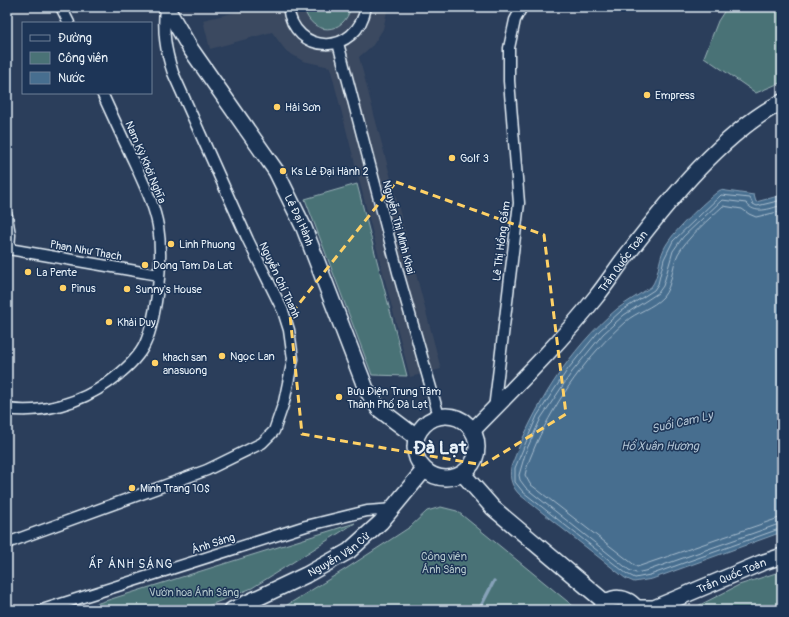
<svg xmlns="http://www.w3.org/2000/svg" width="789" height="617" viewBox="0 0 789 617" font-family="Pangolin,sans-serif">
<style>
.built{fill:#3b4960}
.green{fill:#4a7276;stroke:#99b2b7}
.water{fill:#476e8f;stroke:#87a2b9}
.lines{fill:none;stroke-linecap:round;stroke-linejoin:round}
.shore{stroke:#a8bdce;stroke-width:1}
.stream{stroke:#87a2b9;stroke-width:3.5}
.street-casing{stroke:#e8f1f8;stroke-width:13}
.secondary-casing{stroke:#e8f1f8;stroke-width:18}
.street{stroke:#1d3557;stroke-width:10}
.secondary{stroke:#1d3557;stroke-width:15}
.marked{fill:none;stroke:#ffd166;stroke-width:3;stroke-dasharray:8 5;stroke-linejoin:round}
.poi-dot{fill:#ffd166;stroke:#1d3557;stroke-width:1.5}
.labels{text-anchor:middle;stroke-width:3;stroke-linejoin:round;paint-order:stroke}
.poi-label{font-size:11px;fill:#e8f1f8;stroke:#1d3557;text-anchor:start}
.street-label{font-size:11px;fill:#e8f1f8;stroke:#1d3557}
.park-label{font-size:11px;fill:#b1c5ca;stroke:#1d3557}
.water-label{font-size:12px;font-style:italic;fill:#b0c3d3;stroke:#1d3557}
.neighbourhood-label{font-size:12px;letter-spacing:1px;fill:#e8f1f8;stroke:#1d3557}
.town-label{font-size:19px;font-weight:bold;fill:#e8f1f8;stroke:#1d3557}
</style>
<rect width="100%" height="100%" fill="#2b3e5b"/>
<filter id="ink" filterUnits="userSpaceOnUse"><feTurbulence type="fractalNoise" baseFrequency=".025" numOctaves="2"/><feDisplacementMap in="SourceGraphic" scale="8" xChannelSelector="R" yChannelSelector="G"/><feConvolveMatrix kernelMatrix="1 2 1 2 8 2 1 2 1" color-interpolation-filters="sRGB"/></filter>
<g filter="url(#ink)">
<path class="built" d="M 259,7 L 388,7 L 383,29 L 373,45 L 359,57 L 441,369 L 410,377 L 330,67 L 303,61 L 286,51 L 272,32 L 210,49 L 203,20 Z"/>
<path class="green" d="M 351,7 C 344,36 311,36 304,8 Z
M 727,7 L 782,7 L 782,82 L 756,93 L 704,57 L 718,21 Z
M 357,184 L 407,376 L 372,375 L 305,199 Z
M 441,507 L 457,511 L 578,610 L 279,610 L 344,570 L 410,527 L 427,511 Z
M 355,523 L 252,588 L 198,610 L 76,610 Z
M 782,571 L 782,610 L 690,610 L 739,585 Z"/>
<path class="water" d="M 720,190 L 754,195 L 756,202 L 782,195 L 782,532 L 652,579 L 634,582 L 625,578 L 520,495 C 512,487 509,479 511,467 C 533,408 569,349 617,309 C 628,301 640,294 651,287 C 659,277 658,261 664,249 C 671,233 705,201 720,190 Z"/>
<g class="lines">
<path class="shore" d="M 782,200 L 757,206 L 753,204 L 750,198 L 721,195 L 673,241 L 664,259 L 658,284 L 654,290 L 621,311 L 599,331 L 568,369 L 552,393 L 537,416 L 515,468 L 515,482 L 523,492 L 627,574 L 635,578 L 650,575 L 782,528
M 782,205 C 769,209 755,215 746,203 L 722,200 L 683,237 L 673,251 L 663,286 L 658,293 L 624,315 L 603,334 L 572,372 L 541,418 L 526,451 L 519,475 L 520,480 L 526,488 L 629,570 L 636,573 L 649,570 L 782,523
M 782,211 L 756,217 L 749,214 L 742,209 L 723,206 C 710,218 686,239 678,254 C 671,268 673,285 663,297 C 653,308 636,312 625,322 C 588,355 557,398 536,444 C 532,454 527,464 525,475 L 530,484 L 637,567 L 782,517"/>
<path class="stream" d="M 479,610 L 494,581"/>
<defs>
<path id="street" d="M 61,7 L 69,23
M 288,7 C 294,56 357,57 366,7
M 338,43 L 399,276 L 439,416
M 7,216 L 10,235 L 9,249 L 159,275
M 7,409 C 43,414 80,403 109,382 C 144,356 149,343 156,302 C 160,277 162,251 158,226 C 154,204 144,185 135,164 C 124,141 113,117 102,93
M 494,409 L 519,203 L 509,81 L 509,48 L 515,20 L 522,7
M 7,543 L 207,470 L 262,443 L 274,431 L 284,402 L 293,359 L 289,330 L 283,311 L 248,240 L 173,73 C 165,49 163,32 165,7
M 42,610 L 306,526 L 367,511 L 394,509"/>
<g id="secondary">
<path id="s1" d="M 166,7 L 190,48 L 276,171 L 304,228 L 366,389 L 379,409 L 416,437"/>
<circle cx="446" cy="447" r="31"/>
<path id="s2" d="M 473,430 C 515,387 558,345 596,297 C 608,282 618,266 630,251 C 669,200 725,131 782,102"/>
<path d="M 463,474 L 493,508 L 606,603"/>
<path id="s3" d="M 636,608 L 654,608 L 761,563 L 782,556"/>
<path id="s4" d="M 232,610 L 306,575 L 349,551 L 381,522 L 424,470"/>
<path d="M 601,610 C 608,594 629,595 637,610"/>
</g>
</defs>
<use href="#street" class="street-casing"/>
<use href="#secondary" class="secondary-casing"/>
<use href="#street" class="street"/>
<use href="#secondary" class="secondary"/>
</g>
</g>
<path class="marked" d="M 396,182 L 544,235 L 566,414 L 483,465 L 302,434 L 290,315 Z"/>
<g class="poi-dot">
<circle cx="647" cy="95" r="4"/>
<circle cx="277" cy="107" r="4"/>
<circle cx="452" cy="158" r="4"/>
<circle cx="283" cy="171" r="4"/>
<circle cx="171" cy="244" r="4"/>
<circle cx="145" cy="265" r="4"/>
<circle cx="28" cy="272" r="4"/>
<circle cx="63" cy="288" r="4"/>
<circle cx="127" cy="289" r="4"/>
<circle cx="109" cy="322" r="4"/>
<circle cx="222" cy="356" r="4"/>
<circle cx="155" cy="363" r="4"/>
<circle cx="339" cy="397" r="4"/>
<circle cx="132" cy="488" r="4"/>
</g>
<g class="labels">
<g class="poi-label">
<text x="655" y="99">Empress</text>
<text x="285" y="111">Hải Sơn</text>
<text x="460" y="162">Golf 3</text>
<text x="291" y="175">Ks Lê Đại Hành 2</text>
<text x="179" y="248">Linh Phuong</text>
<text x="153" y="269">Dong Tam Da Lat</text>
<text x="36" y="276">La Pente</text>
<text x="71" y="292">Pinus</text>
<text x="135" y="293">Sunny's House</text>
<text x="117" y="326">Khải Duy</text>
<text x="230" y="360">Ngọc Lan</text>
<text x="163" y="361">khach san<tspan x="163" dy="13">anasuong</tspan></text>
<text x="347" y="395">Bưu Điện Trung Tâm<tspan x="347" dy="13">Thành Phố Đà Lạt</tspan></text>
<text x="140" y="492">Minh Trang 10$</text>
</g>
<g class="street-label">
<text transform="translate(146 162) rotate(67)" y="4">Nam Kỳ Khởi Nghĩa</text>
<text dy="4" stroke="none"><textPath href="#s1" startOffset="252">Lê Đại Hành</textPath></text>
<text transform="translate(399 227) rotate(75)" y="4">Nguyễn Thị Minh Khai</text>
<text transform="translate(501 241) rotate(-83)" y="4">Lê Thị Hồng Gấm</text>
<text transform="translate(86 250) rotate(10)" y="4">Phan Như Thạch</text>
<text dy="4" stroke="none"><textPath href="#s2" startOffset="226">Trần Quốc Toản</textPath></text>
<text transform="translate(280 280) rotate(65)" y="4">Nguyễn Chí Thanh</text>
<text transform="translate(213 543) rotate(-18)" y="4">Ánh Sáng</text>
<text dy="4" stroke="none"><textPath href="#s4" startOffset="121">Nguyễn Văn Cừ</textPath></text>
<text dy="4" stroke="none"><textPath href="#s3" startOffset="102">Trần Quốc Toản</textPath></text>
</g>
<g class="park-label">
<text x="444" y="560">Công viên<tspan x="444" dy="13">Ánh Sáng</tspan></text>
<text x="194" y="596">Vườn hoa Ánh Sáng</text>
</g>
<g class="water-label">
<text transform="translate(682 422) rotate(-13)" y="4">Suối Cam Ly</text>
<text x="660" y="450">Hồ Xuân Hương</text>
</g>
<g class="neighbourhood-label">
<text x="131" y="568">ẤP ÁNH SÁNG</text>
</g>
<g class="town-label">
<text x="440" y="454">Đà Lạt</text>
</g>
</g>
<rect width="789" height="617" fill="none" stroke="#1d3557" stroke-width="24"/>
<rect x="12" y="12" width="765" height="593" fill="none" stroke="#e8f1f8" stroke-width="1.5" filter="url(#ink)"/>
<rect x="22" y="22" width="130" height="72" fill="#1d3557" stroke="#6e8097"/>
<rect x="30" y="35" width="20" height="6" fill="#1d3557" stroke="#6e8097"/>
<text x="58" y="42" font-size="12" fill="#e8f1f8">Đường</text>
<rect x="30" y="52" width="20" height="12" fill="#4a7276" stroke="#6e8097"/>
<text x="58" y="62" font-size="12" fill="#e8f1f8">Công viên</text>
<rect x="30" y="72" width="20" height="12" fill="#476e8f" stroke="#6e8097"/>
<text x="58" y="82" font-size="12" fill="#e8f1f8">Nước</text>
</svg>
